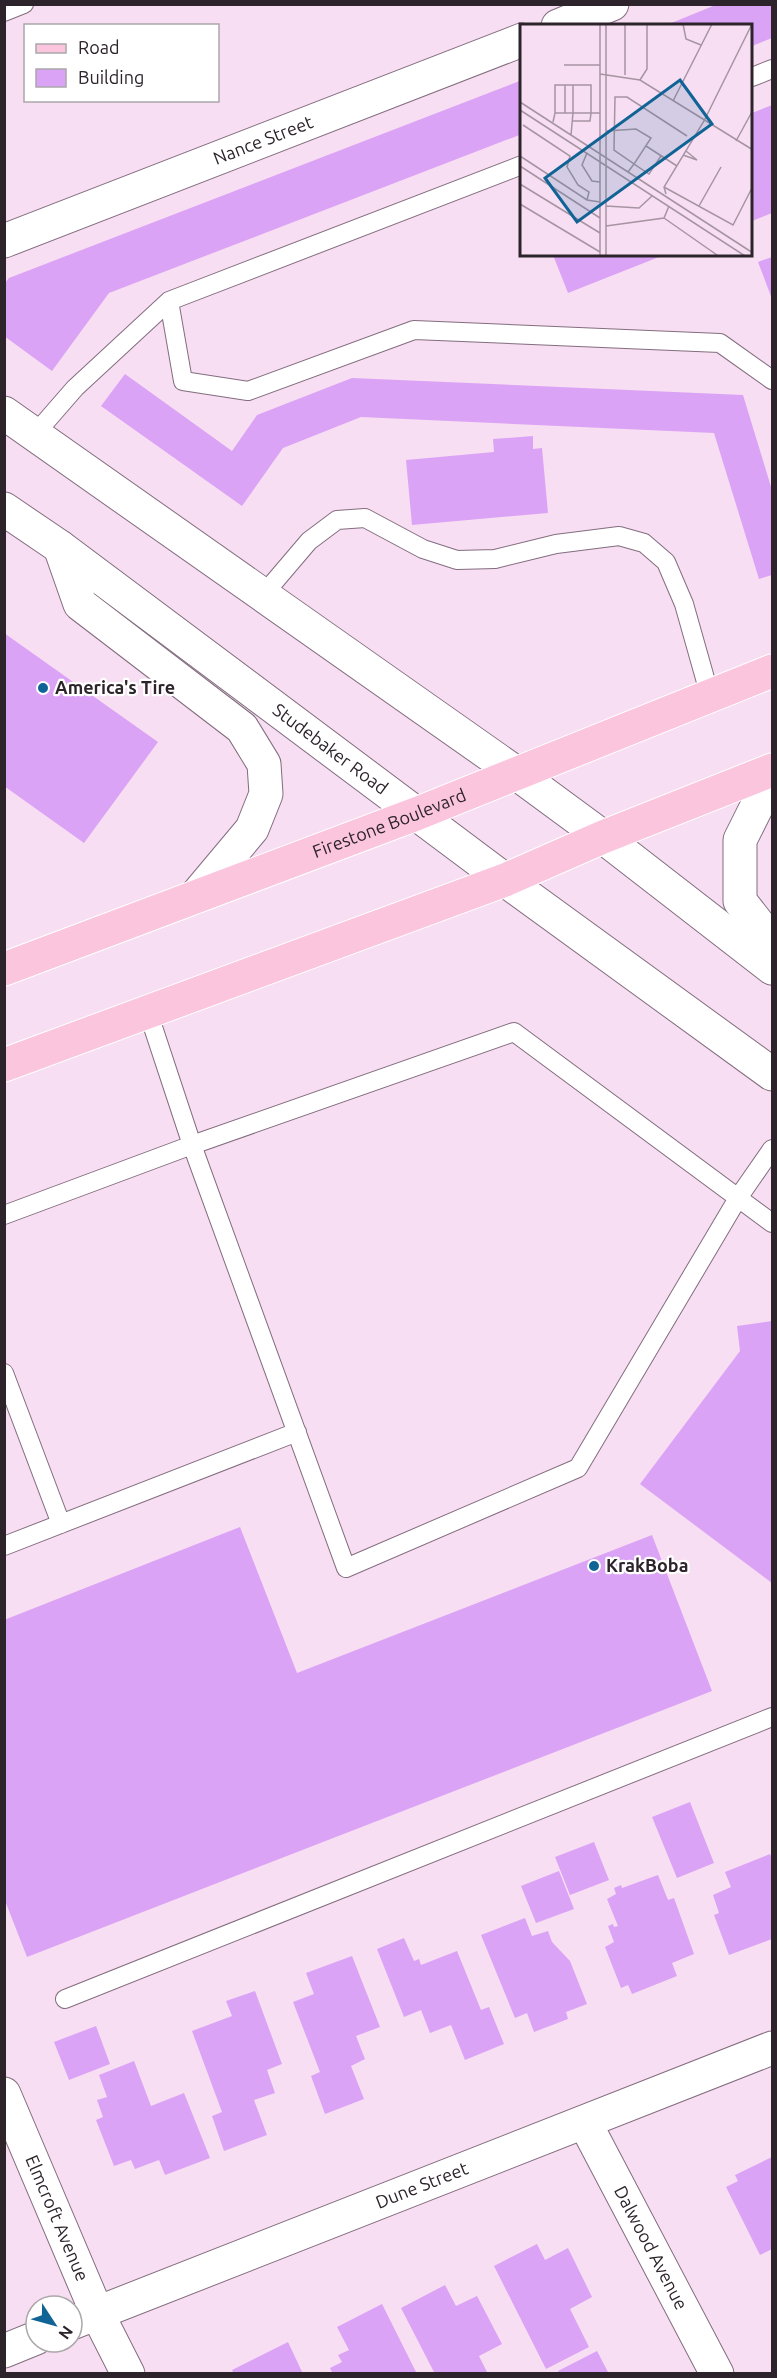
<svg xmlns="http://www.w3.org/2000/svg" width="777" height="2378" viewBox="0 0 777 2378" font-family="Ubuntu,sans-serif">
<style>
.building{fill:#dba3f5}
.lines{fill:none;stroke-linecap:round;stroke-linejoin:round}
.service-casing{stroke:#836d7f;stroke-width:20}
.minor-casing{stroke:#836d7f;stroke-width:35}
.secondary-casing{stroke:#836d7f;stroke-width:35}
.primary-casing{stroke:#fff;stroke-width:35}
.service{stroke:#fff;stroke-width:18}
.minor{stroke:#fff;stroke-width:33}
.secondary{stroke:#fff;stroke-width:33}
.primary{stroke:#fbc5de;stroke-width:33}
.poi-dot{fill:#106495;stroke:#fff;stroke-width:2}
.labels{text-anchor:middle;stroke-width:4.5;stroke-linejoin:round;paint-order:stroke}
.street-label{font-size:18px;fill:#2d242b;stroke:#fff}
.poi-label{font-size:18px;font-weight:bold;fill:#2d242b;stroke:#fff;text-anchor:start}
.inset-road{fill:none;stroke:#a694a2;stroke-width:1.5}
.view{fill:#106495;fill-opacity:0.15;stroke:#106495;stroke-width:3}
.inset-edge{fill:none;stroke:#2d242b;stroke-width:3}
</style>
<rect width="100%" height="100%" fill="#f7def2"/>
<path class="building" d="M 718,4 L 772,4 L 772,38 L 752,46 L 752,26 L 664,26 Z
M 522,80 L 522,134 L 109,293 L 52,371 L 4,336 L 4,284 L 9,278 Z
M 772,105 L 772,213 L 752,221 L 752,113 Z
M 553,255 L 664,255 L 568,293 Z
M 772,257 L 772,299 L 758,262 Z
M 125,374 L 232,451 L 257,415 L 352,378 L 743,395 L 772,490 L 772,575 L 759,579 L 714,433 L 361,417 L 283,448 L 242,506 L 101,406 Z
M 533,436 L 533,449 L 542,448 L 548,513 L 412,525 L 406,460 L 494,452 L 493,439 Z
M 4,633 L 158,742 L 84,843 L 4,786 Z
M 772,1321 L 772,1583 L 640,1484 L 740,1351 L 737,1326 Z
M 240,1527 L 297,1673 L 652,1535 L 712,1691 L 27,1957 L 4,1898 L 4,1620 Z
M 690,1802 L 714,1863 L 677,1878 L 652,1817 Z
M 594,1842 L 609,1880 L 570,1895 L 555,1857 Z
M 770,1854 L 772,1859 L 772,1939 L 729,1955 L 714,1915 L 719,1913 L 713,1895 L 731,1887 L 725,1872 Z
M 559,1871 L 574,1909 L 536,1923 L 521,1886 Z
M 658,1875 L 668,1900 L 674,1898 L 694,1954 L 672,1963 L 677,1976 L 632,1994 L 628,1985 L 621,1988 L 605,1947 L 614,1942 L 608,1926 L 613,1924 L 614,1927 L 618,1926 L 607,1899 L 616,1894 L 614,1888 L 621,1885 L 622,1888 Z
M 525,1918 L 532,1936 L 548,1931 L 552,1942 L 570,1961 L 587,2004 L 566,2012 L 568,2019 L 534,2032 L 527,2013 L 515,2018 L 481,1935 Z
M 404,1938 L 414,1961 L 419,1959 L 421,1965 L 457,1951 L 481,2010 L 489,2007 L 504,2044 L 465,2060 L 451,2025 L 430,2033 L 421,2010 L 404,2017 L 377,1949 Z
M 352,1956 L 380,2027 L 356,2036 L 365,2059 L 351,2066 L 364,2099 L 325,2114 L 311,2076 L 320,2072 L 293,2002 L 314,1994 L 306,1973 Z
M 255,1991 L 282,2064 L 267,2070 L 275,2093 L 254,2100 L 267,2135 L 224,2151 L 212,2116 L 222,2112 L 192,2031 L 232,2016 L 226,2001 Z
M 96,2026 L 110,2064 L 69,2080 L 54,2042 Z
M 134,2061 L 151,2106 L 184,2093 L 210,2158 L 165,2175 L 159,2160 L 135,2169 L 131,2160 L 114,2166 L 96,2120 L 103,2117 L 97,2100 L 107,2097 L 99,2075 Z
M 772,2157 L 772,2249 L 760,2255 L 726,2187 L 738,2181 L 735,2175 Z
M 537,2244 L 545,2260 L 568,2248 L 592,2297 L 570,2309 L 589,2347 L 546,2369 L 494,2266 Z
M 445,2285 L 456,2306 L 477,2296 L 502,2344 L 479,2356 L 488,2374 L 435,2374 L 401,2308 Z
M 382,2304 L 417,2374 L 333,2374 L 330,2368 L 342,2362 L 338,2355 L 349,2350 L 337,2327 Z
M 288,2342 L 303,2374 L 234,2374 L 232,2370 Z
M 597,2351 L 609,2374 L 560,2374 L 558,2371 Z"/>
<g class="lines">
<defs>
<path id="service" d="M 4,12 L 24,4
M 752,77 L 772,69
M 169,301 L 183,381 L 248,391 L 414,330 L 720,343 L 772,380
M 35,434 L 75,388 L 169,301 L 522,165
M 263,595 L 309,541 L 337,520 L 365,518 L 423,549 L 457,560 L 495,559 L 556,544 L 619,536 L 644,543 L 666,562 L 684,604 L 710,696
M 148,1012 L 192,1145 L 514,1032 L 772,1223
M 4,1215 L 192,1145 L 346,1568 L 578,1468 L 738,1198 L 772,1149
M 4,1373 L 61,1524
M 4,1546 L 297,1432
M 65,1999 L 772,1717"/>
<g id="minor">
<path d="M 558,26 L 612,4"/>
<path id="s1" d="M 4,241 L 522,40"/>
<path id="s2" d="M 4,2094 L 97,2313 L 128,2374"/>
<path id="s3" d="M 585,2123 L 717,2374"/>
<path id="s4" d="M 72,2323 L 772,2048"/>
<path d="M 4,2351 L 36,2338"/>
</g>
<g id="secondary">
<path d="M 4,413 L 516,773 L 603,837 L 772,968"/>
<path id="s5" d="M 4,509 L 60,547 L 505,880 L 772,1074"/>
<path d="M 60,547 L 80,604 L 242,728 L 264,764 L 266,794 L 252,829 L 195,897"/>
<path d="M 772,776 L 740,840 L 740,901 L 772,942"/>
</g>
<g id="primary">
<path id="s6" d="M 4,969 L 416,814 L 772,671"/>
<path d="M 4,1065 L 505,880 L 603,837 L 772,770"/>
</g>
</defs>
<use href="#service" class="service-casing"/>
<use href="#minor" class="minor-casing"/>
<use href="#secondary" class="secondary-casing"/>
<use href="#primary" class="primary-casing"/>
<use href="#service" class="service"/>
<use href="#minor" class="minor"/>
<use href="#secondary" class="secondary"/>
<use href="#primary" class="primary"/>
</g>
<g class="poi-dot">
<circle cx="43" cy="688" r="6"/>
<circle cx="594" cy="1566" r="6"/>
</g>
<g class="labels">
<g class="street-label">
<text dy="6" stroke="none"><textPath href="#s1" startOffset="278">Nance Street</textPath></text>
<text dy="6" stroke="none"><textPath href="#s5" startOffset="405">Studebaker Road</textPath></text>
<text dy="6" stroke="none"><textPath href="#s6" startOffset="412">Firestone Boulevard</textPath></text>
<text dy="6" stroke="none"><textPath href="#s4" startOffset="376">Dune Street</textPath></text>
<text dy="6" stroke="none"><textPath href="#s2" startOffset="135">Elmcroft Avenue</textPath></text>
<text dy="6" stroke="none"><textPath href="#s3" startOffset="141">Dalwood Avenue</textPath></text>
</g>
<g class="poi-label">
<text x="55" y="694">America's Tire</text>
<text x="606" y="1572">KrakBoba</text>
</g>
</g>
<g transform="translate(520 24)">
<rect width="232" height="232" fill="#f7def2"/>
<path class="inset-road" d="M 80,0 L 80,232M 86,0 L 86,232M 163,0 L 166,15 L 181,21M 44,41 L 80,41M 80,50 L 120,56 L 233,126M 105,51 L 105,0M 120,56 L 127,45 L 127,0M 153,77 L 192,0M 0,78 L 233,229M 0,86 L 225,232M 35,89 L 35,61 L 45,61M 53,97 L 70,97 L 71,89 L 80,89M 33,98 L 35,89 L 45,89M 3,101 L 50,132 L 47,143 L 58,161 L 69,168 L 67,176M 86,107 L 116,105 L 131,114 L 114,140 L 129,150 L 141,132M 51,111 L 53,89 L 45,89 L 45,61 L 71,61 L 71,89 L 53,89 L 53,61M 216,117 L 233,86M 126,122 L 157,142M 67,129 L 62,141 L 72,157 L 80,158M 163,131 L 177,136 L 166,127M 0,132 L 67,176 L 80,178M 0,142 L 80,194M 108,148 L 114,140 L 94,126 L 95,73 L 107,73 L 167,112M 0,160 L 80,209M 144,163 L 213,201 L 233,162M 146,170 L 144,163 L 184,97 L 232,0M 0,180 L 80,228M 86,182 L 119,184 L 132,172M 179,182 L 201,143M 144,194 L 197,231M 86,202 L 144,194 L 149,182"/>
<path class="view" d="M 160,56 L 192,100 L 57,198 L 25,154 Z"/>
<rect width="232" height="232" class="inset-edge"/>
</g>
<rect width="777" height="2378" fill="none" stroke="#2d242b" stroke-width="12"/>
<rect x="24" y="24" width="195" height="78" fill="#ffffff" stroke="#aba7aa" stroke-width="1.5"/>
<rect x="36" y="44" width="30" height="9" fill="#fbc5de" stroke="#aba7aa" stroke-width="1.5"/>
<text x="78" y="54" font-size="18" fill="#2d242b">Road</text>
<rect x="36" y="69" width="30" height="18" fill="#dba3f5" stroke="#aba7aa" stroke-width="1.5"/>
<text x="78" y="84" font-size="18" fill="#2d242b">Building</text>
<g transform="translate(54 2324) rotate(126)"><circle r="28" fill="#ffffff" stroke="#aba7aa" stroke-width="1.5"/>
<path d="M0-4.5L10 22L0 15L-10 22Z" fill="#106495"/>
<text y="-9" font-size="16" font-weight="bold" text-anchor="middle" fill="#2d242b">N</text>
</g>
</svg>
